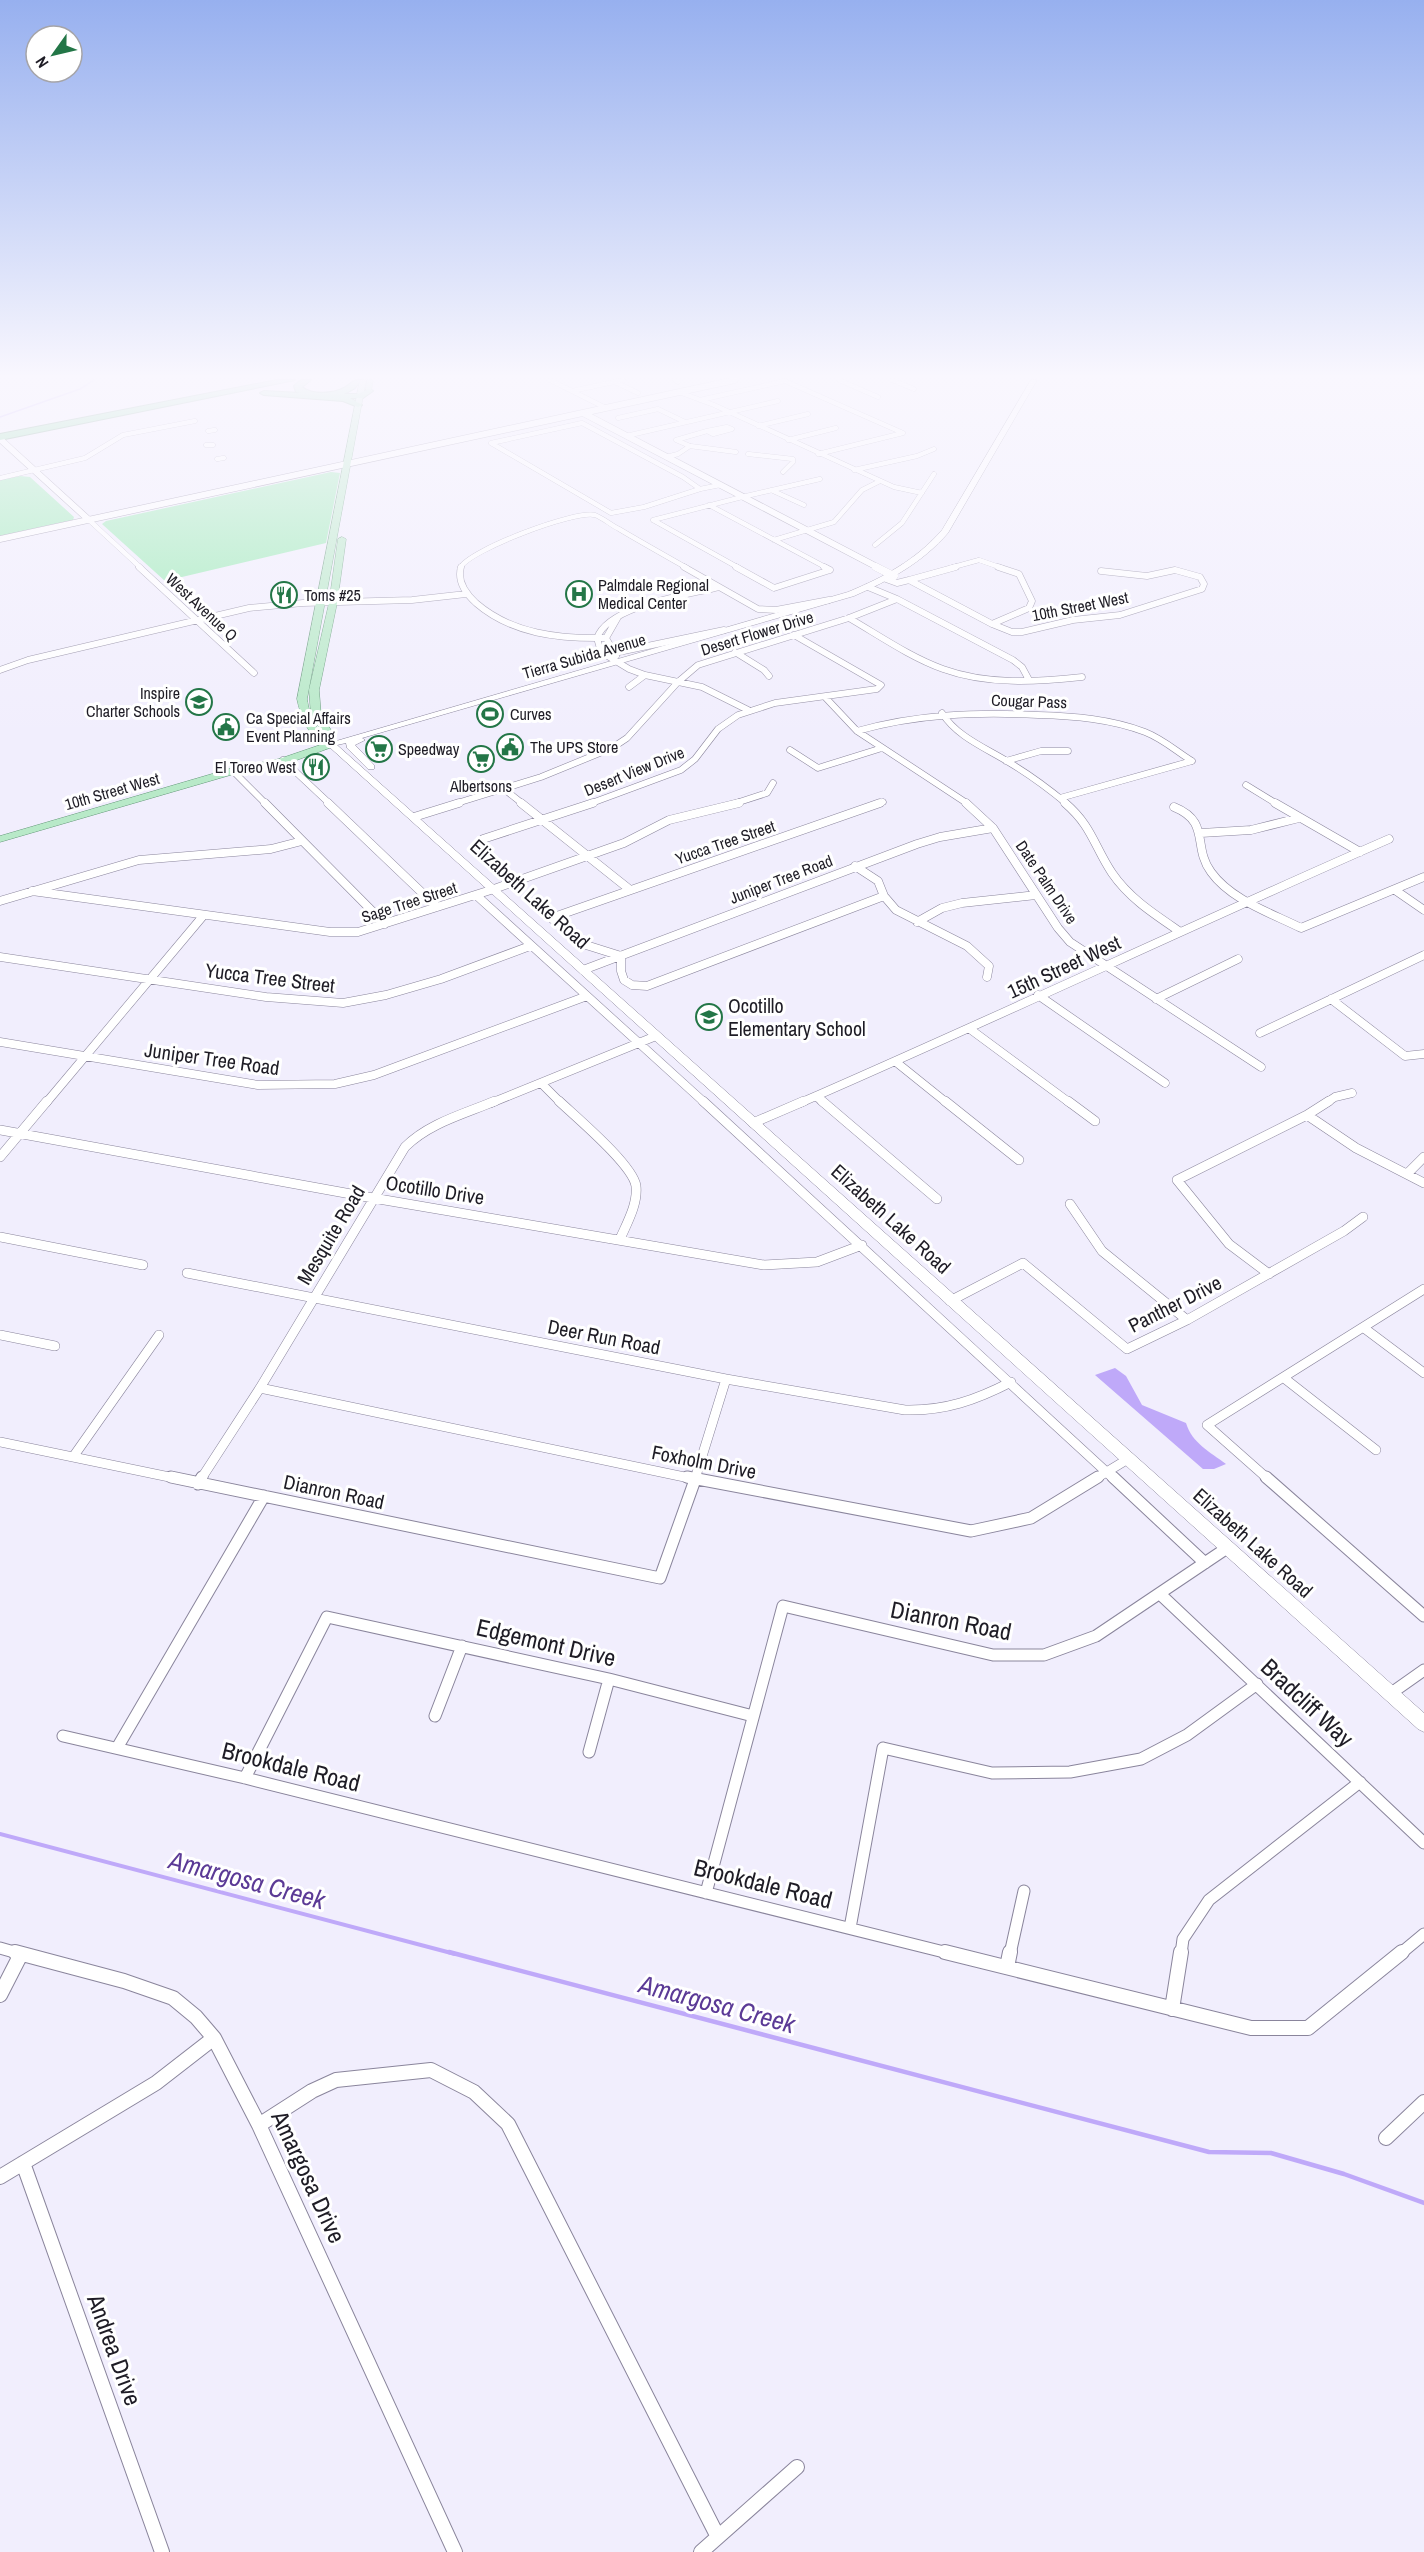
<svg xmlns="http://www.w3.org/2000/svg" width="1424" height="2552" viewBox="0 0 1424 2552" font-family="'Archivo Narrow',sans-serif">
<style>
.green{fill:#9aeab5}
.water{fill:#bfa9f9}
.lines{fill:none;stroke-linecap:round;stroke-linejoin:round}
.stream-far2{stroke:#bfa9f9;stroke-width:1.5}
.stream-far1{stroke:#bfa9f9;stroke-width:4}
.stream{stroke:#bfa9f9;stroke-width:4.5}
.minor-far5-casing{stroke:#8a859c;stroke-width:5}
.minor-far4-casing{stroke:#8a859c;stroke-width:7}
.minor-far3-casing{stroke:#8a859c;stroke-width:9}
.minor-far2-casing{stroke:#8a859c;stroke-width:10}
.minor-far1-casing{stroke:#8a859c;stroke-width:13}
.minor-casing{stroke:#8a859c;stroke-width:16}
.tertiary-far1-casing{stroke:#8a859c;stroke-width:7}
.tertiary-casing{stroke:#8a859c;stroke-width:8}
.secondary-casing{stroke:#8a859c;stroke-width:1}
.primary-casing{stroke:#639878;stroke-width:1}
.trunk-casing{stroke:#639878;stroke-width:1}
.motorway-casing{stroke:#639878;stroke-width:2}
.minor-far5{stroke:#fff;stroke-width:4.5}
.minor-far4{stroke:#fff;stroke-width:6}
.minor-far3{stroke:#fff;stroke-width:8}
.minor-far2{stroke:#fff;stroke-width:9}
.minor-far1{stroke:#fff;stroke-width:11}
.minor{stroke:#fff;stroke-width:14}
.tertiary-far1{stroke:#fff;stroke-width:6}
.tertiary{stroke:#fff;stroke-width:8}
.secondary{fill:#fff;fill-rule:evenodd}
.primary{fill:#b8e9c8;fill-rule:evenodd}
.trunk{fill:#a0e2b6;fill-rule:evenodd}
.motorway{fill:#88dba4;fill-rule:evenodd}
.labels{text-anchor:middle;stroke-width:6;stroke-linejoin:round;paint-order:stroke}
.far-poi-label{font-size:16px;fill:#1e1c25;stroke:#fff;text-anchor:start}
.far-street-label{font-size:16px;fill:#1e1c25;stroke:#fff}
.street-label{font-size:20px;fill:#1e1c25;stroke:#fff}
.poi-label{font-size:20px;fill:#1e1c25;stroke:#fff;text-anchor:start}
.near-street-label{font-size:24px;fill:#1e1c25;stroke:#fff}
.near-water-label{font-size:26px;font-style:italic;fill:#5b3a96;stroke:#fff}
</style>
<rect width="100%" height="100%" fill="#f1eefd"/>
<path class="green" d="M 331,472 L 340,473 L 326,543 L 165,581 L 102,524 L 106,521 Z
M 20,476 L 30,477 L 74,517 L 73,520 L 0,536 L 0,480 Z"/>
<path class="water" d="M 1115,1368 L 1126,1376 L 1142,1405 L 1186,1423 C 1192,1443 1210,1452 1226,1464 L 1214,1469 L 1203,1469 L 1095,1375 Z"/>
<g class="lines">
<path class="stream-far2" d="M 0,417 L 80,389 L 94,380"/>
<path class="stream-far1" d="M 0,1834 L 455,1954"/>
<path class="stream" d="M 449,1952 L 1209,2152 L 1271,2153 L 1344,2174 L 1424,2203"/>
<defs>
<path id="minor-far5" d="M 550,380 L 606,408
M 675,380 L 678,382
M 839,380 L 878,397
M 892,380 L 914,389
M 615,382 L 638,393
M 572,391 L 623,380
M 679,392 L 714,405 L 894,487 L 922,493
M 700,400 L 785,381 L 903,433
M 618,418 L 658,409 L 685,422
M 582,423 L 683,477 L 700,489 L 644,507 L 611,513 L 491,443 Z
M 758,426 L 808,414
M 727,427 L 732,429 L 713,434 L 707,431 Z
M 208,431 L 215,430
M 707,431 L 676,440 L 690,446 L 736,452
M 626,436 L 778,401
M 788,440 L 836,428
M 206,445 L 213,445
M 748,454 L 793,459 L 793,462 L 783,472
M 818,454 L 903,433
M 666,457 L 678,454 L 690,446
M 217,459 L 224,458
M 854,470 L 917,456 L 934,449
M 0,478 L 85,458 L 123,435 L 195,421
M 700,489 L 720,485
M 771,490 L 804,505
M 742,497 L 820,479
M 709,505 L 827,568
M 89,520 L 141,568
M 653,520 L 739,568
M 653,520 L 742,497
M 774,540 L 834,522 L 862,490 L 880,481
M 875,545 L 902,523 L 934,474
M 460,568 C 469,550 575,510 595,515 C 603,518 611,525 619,529 C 641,542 664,555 687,568
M 950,568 L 979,560 L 1002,568"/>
<path id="minor-far4" d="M 139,567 L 254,673
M 461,567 C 457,581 465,593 476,603 C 512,634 559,639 606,638
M 684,567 L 758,609 L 776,610 L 829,600
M 736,567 L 774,588 L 830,570
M 824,567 L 830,570
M 886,579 L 897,583 L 909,580
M 909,580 L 992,624 L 1029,608 L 1032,601 L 1019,574 L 998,567
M 909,580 L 956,567
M 719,587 C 688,595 609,605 597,638 L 601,652 L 629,669 L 645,675 L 702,687 L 748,710
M 868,587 L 897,599 L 1013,660 L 1022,667 L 1029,680
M 849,618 C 880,636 910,657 943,669 C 987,685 1036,682 1082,677
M 992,624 L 1012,632 L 1022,632 L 1073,620 L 1120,615 L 1202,589 L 1204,584 L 1200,577 L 1175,570 L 1147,576 L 1101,571
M 735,652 L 764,670 L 769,676
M 614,653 L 724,630
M 616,656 L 606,638 L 618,617
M 0,670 L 28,660 L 249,608 L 303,603 L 412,600 L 466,594
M 629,687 L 645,675
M 825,697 L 857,731 L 968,804
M 942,713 C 957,737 986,748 1010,763 C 1030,775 1049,789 1067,804
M 857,731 C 917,714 976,712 1038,715 C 1074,716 1111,719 1145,732 C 1163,739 1176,751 1192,761
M 790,750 L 818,768 L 882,748
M 283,760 L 330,804
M 1006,761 L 1041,751 L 1068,751
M 233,771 L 266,804
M 1246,785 L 1277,804
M 504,789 L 523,804
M 1060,798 L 1192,761
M 454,804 L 541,777 L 612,748 L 627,738 L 678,682 L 698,665 L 849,618 L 897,599
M 589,804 L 681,770 L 695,759 L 718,729 L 738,715 L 775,703 L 877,689 L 881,685 L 794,635
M 733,804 L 767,793 L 773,783
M 876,804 L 883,802"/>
<path id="minor-far3" d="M 265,803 L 385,924
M 328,803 L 437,907
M 521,803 L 629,889
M 880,803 L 551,918 L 586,945 L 621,956 L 621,971 L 624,980 L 632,985 L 647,986 L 884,896
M 966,803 L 993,828 L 1058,928 L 1070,942 L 1261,1067
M 1065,803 C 1092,826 1094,846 1112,873 C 1129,898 1154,914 1179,931
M 1275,803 L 1360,852
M 1174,807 C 1211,822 1192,846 1211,872 C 1231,900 1271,913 1301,928 L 1424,877
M 414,817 L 459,803
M 1201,833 L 1251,830 L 1299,818
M 483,839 L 593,803
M 855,866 L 878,881 L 884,896 L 896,910 L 967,946 L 989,966 L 987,977
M 1395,890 L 1424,910
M 32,891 L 330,932 L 358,932 L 494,889 L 624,843 L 669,820 L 739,803
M 476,895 L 705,1103
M 0,901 L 139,860 L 271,849 L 302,841
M 917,922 L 942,908 L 962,903 L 1036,895
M 0,957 L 266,997 L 343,1003 L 386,995 L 441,979 L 530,946
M 583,970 L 917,844 L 940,837 L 993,828
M 1038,995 L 1165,1083
M 1156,999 L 1238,959
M 1331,999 L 1405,1056 L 1424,1054
M 970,1029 L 1070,1103
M 1260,1033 L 1424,955
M 0,1042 L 258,1085 L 335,1084 L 374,1075 L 587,996
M 896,1062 L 947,1103
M 541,1083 L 561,1103
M 816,1096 L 824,1103
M 46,1103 L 203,916
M 491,1103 L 656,1036
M 800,1103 C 998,1017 1192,925 1389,839
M 1326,1103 L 1335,1097 L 1352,1093"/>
<path id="minor-far2" d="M 559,1101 C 577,1118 633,1165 636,1186 C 638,1204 627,1223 620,1239
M 703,1101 L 1114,1479
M 822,1101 L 937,1199
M 945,1101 L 1019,1160
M 1068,1101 L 1095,1121
M 1307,1115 L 1356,1148 L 1424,1183
M 753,1123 L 804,1101
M 0,1130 L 373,1198 L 764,1265 L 817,1262 L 862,1245
M 0,1157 L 47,1101
M 1407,1174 L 1424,1157
M 1070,1204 L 1102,1251 L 1187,1320
M 0,1237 L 143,1265
M 187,1273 L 726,1379 L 905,1410 C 945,1411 976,1400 1011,1382
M 1269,1274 L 1229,1244 L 1177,1180 L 1307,1115 L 1329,1101
M 950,1301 L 1023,1263 L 1127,1349 L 1187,1320 L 1344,1231 L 1363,1217
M 1364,1328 L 1424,1373
M 0,1335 L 55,1346
M 1284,1378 L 1376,1450
M 260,1388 L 694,1479
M 0,1442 L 179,1479
M 73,1457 L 159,1335
M 201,1479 L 260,1388 L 405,1147 C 429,1123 464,1114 495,1101
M 695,1479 L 726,1379
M 1095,1479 L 1128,1459
M 1268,1479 L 1207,1425 L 1424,1289"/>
<path id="minor-far1" d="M 171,1477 L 660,1578 L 696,1477
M 687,1477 L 971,1531 L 1031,1518 L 1098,1477
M 1113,1477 L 1205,1563
M 1266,1477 L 1424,1616
M 198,1484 L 202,1477
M 1160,1594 L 1424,1843
M 1390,1694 L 1424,1670
M 435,1716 L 462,1646
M 63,1736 L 245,1778 L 952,1954
M 117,1748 L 264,1496
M 589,1752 L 609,1679
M 245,1778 L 327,1617 L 609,1679 L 753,1716
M 706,1893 L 783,1606 L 993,1655 L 1044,1655 L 1096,1636 L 1227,1548
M 850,1928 L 883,1748 L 992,1773 L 1070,1772 L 1141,1759 L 1187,1735 L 1257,1684
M 0,1948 L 21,1954
M 1010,1954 L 1024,1891
M 1181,1954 L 1183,1939 L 1209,1900 L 1360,1782
M 1400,1954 L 1424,1934"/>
<path id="minor" d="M 15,1952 L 124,1981 L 173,1998 L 196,2017 L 214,2038 L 259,2125 L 455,2552
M 945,1952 L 1251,2028 L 1308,2028 L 1402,1952
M 1007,1967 L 1010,1952
M 0,1995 L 21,1954
M 1172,2009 L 1181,1952
M 259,2125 L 312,2091 L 336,2080 L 431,2070 L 474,2092 L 508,2124 L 718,2537
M 1386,2138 L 1424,2102
M 23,2163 L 162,2552
M 0,2177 L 156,2083 L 214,2038
M 701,2552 L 797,2467"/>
<path id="tertiary-far1" d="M 583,413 L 879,568
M 0,439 L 89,520
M 0,539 L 735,380"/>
<path id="tertiary" d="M 876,567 L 894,576"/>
<path id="secondary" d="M 1031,380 L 1037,380 L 948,533 C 922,563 890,580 854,596 L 362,738 L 365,740 L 355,745 L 374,765 L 374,769 L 368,769 L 347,748 L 346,743 L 337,745 L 1424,1713 L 1424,1732 L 1418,1729 L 326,744 L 848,592 C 884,577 916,560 942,530 Z"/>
<path id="primary" d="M 360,380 L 366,380 L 307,699 C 310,718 316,733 335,742 L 335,746 L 286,764 L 234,774 L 0,842 L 0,836 L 229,769 L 279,759 L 323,744 C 307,734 301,717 297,699 Z
M 342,537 L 346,539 L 337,603 L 319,690 L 321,715 L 333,733 L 328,736 L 324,735 L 311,715 L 309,690 L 329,603 L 338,539 Z"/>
<path id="trunk" d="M 367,380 L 373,380 L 371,392 L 366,391 Z"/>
<path id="motorway" d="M 277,380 L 295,380 L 0,440 L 0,434 Z
M 301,380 L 311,380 L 302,387 C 312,395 333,394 344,388 C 351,384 352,380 361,380 L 355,388 L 344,394 L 358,394 L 369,389 L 373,391 L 363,398 L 350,398 L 362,405 L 358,407 L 343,401 L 264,395 L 260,393 L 264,391 L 301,393 L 296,392 L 294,386 Z"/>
</defs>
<use href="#minor-far5" class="minor-far5-casing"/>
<use href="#minor-far4" class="minor-far4-casing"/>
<use href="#minor-far3" class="minor-far3-casing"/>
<use href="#minor-far2" class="minor-far2-casing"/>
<use href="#minor-far1" class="minor-far1-casing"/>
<use href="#minor" class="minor-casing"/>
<use href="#tertiary-far1" class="tertiary-far1-casing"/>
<use href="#tertiary" class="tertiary-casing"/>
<use href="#secondary" class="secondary-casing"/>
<use href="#primary" class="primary-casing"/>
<use href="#trunk" class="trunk-casing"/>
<use href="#motorway" class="motorway-casing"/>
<use href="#minor-far5" class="minor-far5"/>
<use href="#minor-far4" class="minor-far4"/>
<use href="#minor-far3" class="minor-far3"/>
<use href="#minor-far2" class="minor-far2"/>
<use href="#minor-far1" class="minor-far1"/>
<use href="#minor" class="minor"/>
<use href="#tertiary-far1" class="tertiary-far1"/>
<use href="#tertiary" class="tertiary"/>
<use href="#secondary" class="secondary"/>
<use href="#primary" class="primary"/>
<use href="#trunk" class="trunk"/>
<use href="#motorway" class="motorway"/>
</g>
<linearGradient id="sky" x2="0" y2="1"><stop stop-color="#97b0ef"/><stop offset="0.51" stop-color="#f9f7fe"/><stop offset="1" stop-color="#f9f7fe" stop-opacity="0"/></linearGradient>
<rect width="1424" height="738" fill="url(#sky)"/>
<defs>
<symbol id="hospital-ring" viewBox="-11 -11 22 22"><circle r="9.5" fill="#fff" stroke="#237647" stroke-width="1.5"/><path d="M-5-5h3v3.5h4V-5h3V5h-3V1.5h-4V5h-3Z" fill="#237647"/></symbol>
<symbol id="restaurant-ring" viewBox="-11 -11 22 22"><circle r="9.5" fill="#fff" stroke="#237647" stroke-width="1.5"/><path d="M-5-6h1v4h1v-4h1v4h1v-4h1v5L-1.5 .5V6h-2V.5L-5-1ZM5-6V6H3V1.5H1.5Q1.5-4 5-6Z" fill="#237647"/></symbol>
<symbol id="school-ring" viewBox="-11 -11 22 22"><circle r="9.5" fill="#fff" stroke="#237647" stroke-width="1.5"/><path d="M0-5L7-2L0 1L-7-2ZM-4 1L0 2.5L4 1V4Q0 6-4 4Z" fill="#237647"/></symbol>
<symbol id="stadium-ring" viewBox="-11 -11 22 22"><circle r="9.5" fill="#fff" stroke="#237647" stroke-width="1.5"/><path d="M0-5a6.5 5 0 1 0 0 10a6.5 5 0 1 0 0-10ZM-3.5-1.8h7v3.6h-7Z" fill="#237647"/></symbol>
<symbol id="civic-ring" viewBox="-11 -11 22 22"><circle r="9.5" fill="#fff" stroke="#237647" stroke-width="1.5"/><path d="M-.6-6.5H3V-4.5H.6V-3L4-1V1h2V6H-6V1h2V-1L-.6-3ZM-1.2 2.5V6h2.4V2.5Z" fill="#237647"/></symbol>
<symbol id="supermarket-ring" viewBox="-11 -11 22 22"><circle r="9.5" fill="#fff" stroke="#237647" stroke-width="1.5"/><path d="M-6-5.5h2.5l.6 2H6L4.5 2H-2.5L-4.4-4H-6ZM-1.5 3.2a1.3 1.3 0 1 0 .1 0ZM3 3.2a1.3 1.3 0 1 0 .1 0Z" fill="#237647"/></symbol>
</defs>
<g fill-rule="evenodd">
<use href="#hospital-ring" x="564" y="579" width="30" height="30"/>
<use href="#restaurant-ring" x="269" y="580" width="30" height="30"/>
<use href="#school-ring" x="184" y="687" width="30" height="30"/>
<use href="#stadium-ring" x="475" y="699" width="30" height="30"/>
<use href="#civic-ring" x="211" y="712" width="30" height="30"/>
<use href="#civic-ring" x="495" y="732" width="30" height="30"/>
<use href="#supermarket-ring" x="364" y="734" width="30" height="30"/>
<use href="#supermarket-ring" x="466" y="744" width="30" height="30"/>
<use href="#restaurant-ring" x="301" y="752" width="30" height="30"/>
<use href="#school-ring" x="694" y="1002" width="30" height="30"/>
</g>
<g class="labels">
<g class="far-poi-label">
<text x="598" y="591">Palmdale Regional<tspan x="598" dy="18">Medical Center</tspan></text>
<text x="304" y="601">Toms #25</text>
<text x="180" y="699" text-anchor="end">Inspire<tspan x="180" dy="18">Charter Schools</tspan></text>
<text x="510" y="720">Curves</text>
<text x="246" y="724">Ca Special Affairs<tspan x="246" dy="18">Event Planning</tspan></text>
<text x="530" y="753">The UPS Store</text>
<text x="398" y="755">Speedway</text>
<text x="296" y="773" text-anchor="end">El Toreo West</text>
<text x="481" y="792" text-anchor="middle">Albertsons</text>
</g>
<g class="far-street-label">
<text transform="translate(1080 606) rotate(-11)" y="6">10th Street West</text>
<text transform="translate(202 607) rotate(43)" y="6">West Avenue Q</text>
<text transform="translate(757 633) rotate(-17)" y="6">Desert Flower Drive</text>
<text transform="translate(584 656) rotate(-16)" y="6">Tierra Subida Avenue</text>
<text transform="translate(1029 701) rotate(2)" y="6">Cougar Pass</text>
<text transform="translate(634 771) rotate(-22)" y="6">Desert View Drive</text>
<text transform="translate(112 791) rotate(-16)" y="6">10th Street West</text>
<text transform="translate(725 842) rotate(-19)" y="6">Yucca Tree Street</text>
<text transform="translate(781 879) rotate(-21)" y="6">Juniper Tree Road</text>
<text transform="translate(1047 882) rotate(56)" y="6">Date Palm Drive</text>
<text transform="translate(409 902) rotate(-18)" y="6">Sage Tree Street</text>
</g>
<g class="street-label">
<text transform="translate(530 894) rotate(42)" y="7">Elizabeth Lake Road</text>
<text transform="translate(1064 967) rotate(-25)" y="7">15th Street West</text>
<text transform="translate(270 978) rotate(7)" y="7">Yucca Tree Street</text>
<text transform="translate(212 1059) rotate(8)" y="7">Juniper Tree Road</text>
<text transform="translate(435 1190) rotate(9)" y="7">Ocotillo Drive</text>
<text transform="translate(891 1219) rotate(42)" y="7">Elizabeth Lake Road</text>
<text transform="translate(331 1235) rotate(-59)" y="7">Mesquite Road</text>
<text transform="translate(1175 1304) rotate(-27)" y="7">Panther Drive</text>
<text transform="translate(604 1337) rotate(11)" y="7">Deer Run Road</text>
<text transform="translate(704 1462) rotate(11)" y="7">Foxholm Drive</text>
<text transform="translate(334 1492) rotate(12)" y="7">Dianron Road</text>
<text transform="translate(1253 1543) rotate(42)" y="7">Elizabeth Lake Road</text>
</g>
<g class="poi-label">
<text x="728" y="1013">Ocotillo<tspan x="728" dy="23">Elementary School</tspan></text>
</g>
<g class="near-street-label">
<text transform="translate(951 1621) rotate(11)" y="8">Dianron Road</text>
<text transform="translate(546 1643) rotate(13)" y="8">Edgemont Drive</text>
<text transform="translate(1307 1703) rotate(43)" y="8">Bradcliff Way</text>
<text transform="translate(291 1767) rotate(14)" y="8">Brookdale Road</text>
<text transform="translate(763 1884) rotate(14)" y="8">Brookdale Road</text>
<text transform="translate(308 2177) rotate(65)" y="8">Amargosa Drive</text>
<text transform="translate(114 2350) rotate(70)" y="8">Andrea Drive</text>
</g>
<g class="near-water-label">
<text transform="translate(247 1880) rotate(15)" y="9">Amargosa Creek</text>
<text transform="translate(717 2004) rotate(15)" y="9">Amargosa Creek</text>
</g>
</g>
<g transform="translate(54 54) rotate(236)"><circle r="28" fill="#ffffff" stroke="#a5a4a8" stroke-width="1.5"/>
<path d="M0-4.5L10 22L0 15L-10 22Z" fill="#237647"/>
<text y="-9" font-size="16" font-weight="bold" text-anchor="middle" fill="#1e1c25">N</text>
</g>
</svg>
